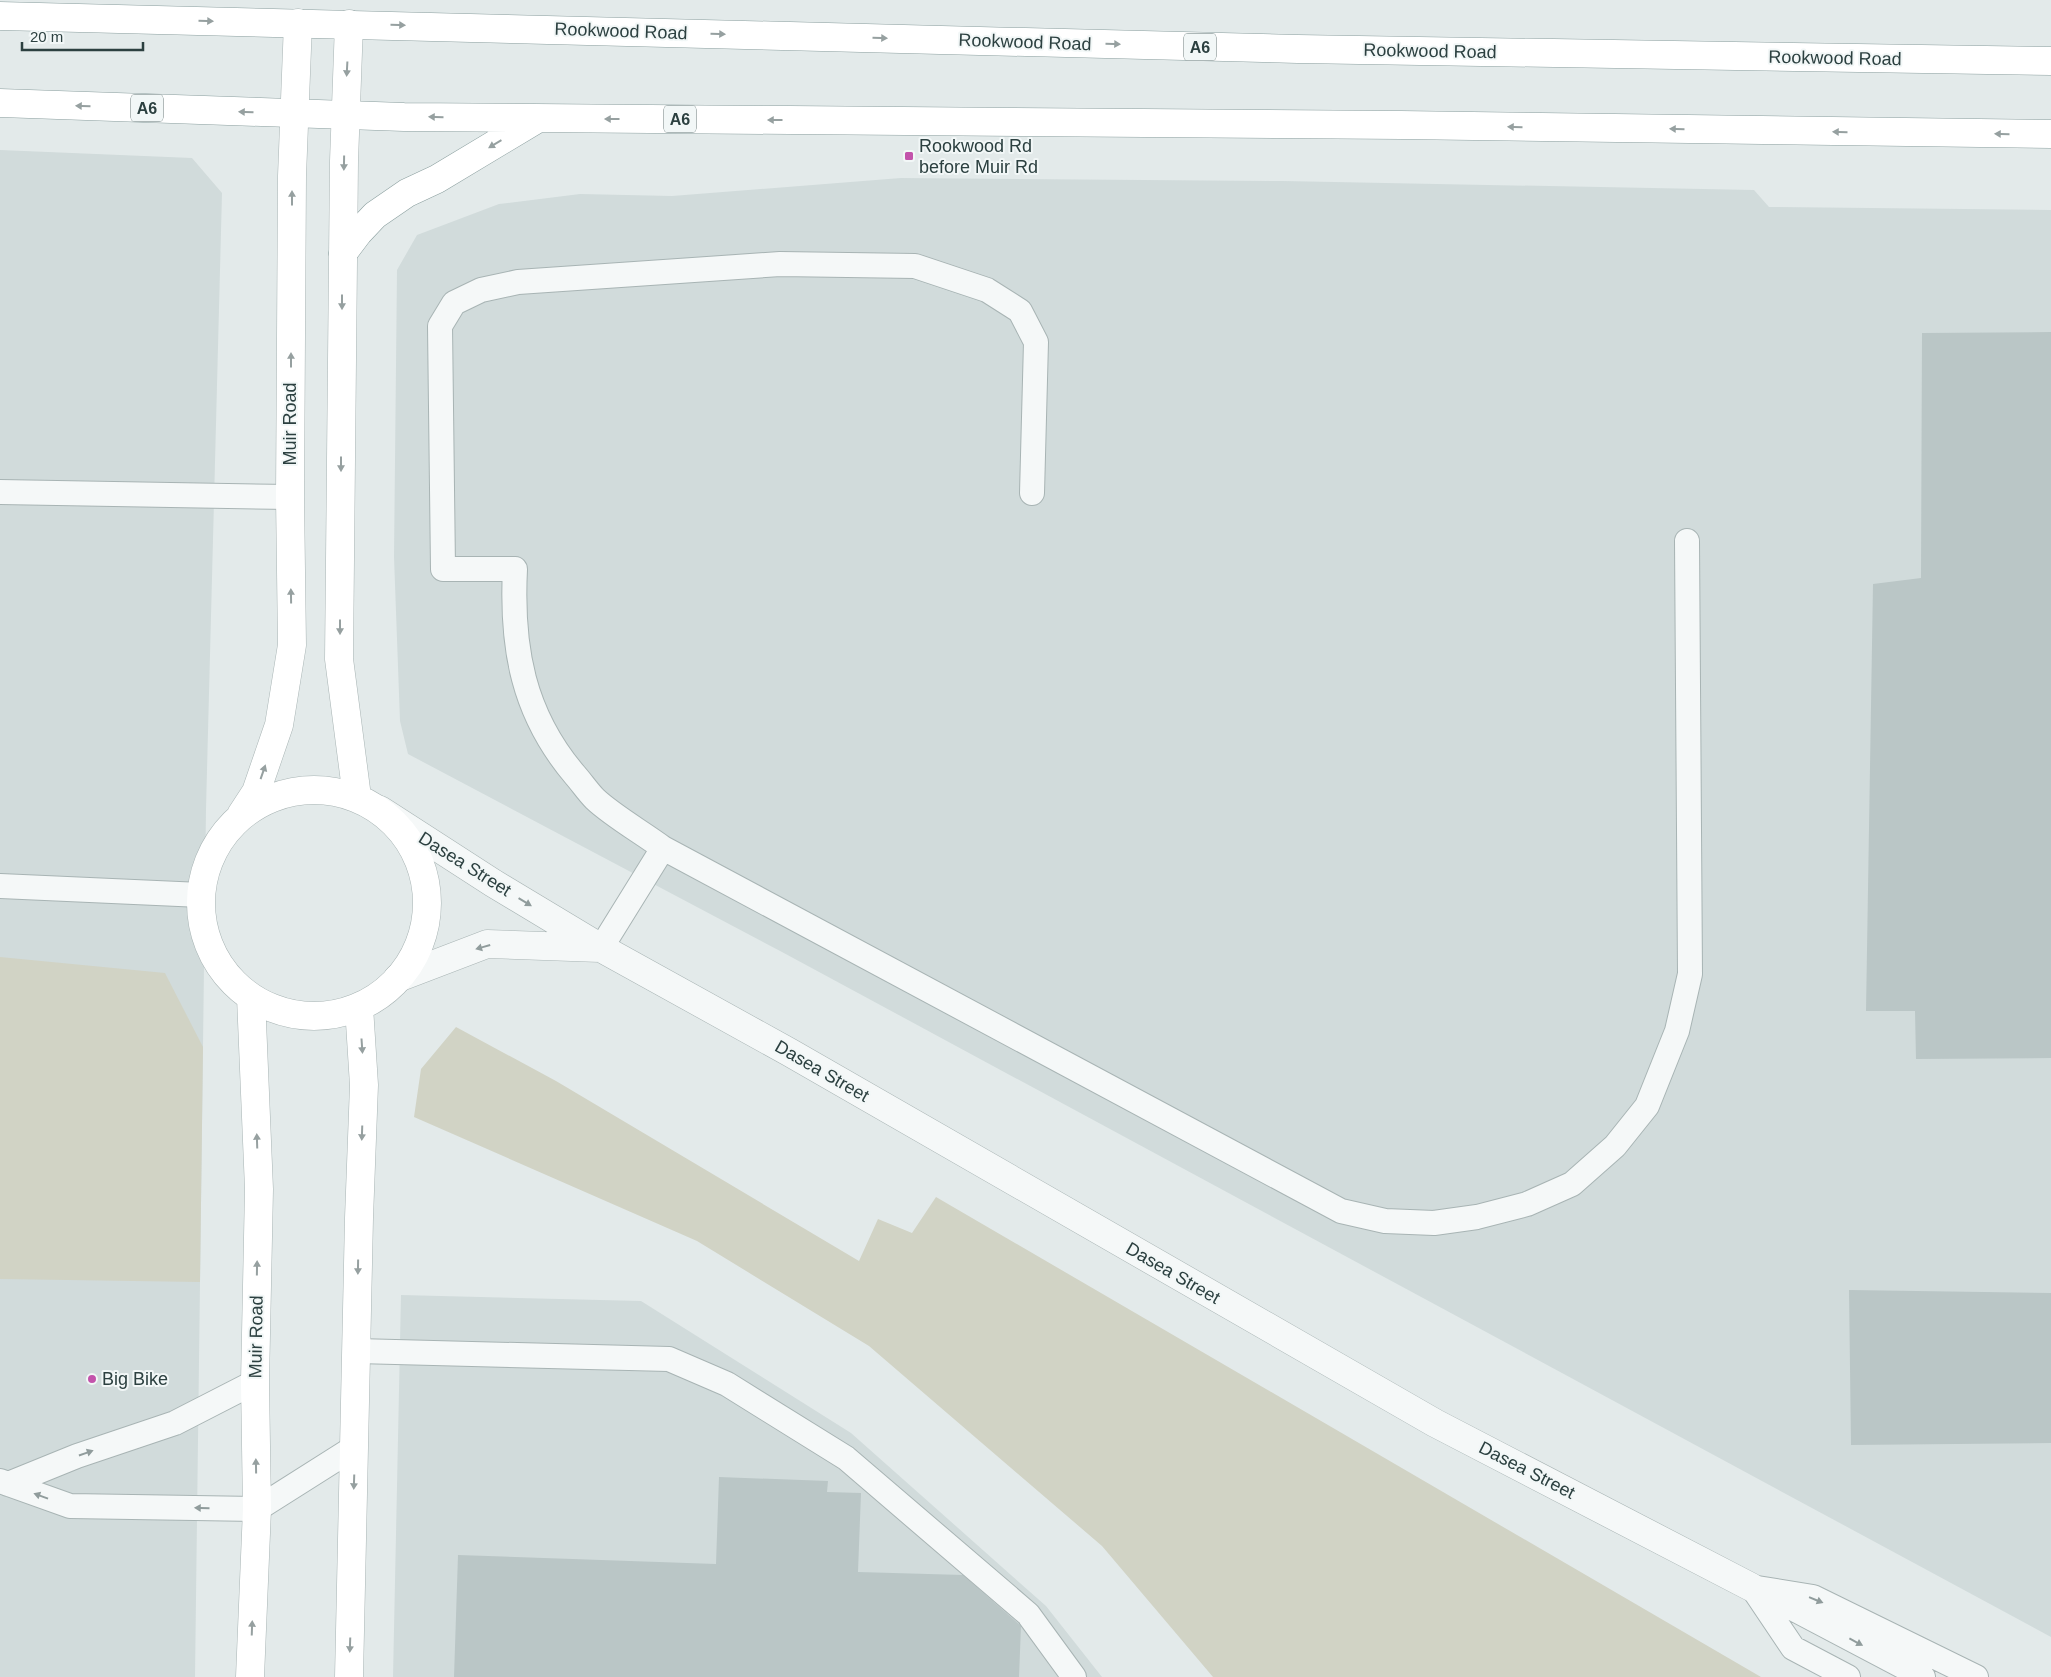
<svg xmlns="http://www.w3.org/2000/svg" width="2051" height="1677" viewBox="0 0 2051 1677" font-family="Helvetica,sans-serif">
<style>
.built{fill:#d1dbdb}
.green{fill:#d1d3c5}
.building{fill:#bac6c6}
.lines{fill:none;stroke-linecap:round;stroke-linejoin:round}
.lane-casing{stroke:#a8b4b4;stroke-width:26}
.street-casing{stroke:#a8b4b4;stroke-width:29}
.secondary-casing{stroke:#a8b4b4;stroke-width:29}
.highway-casing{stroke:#8b9f9f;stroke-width:29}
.lane{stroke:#f5f8f8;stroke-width:24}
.street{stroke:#f5f8f8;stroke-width:28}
.secondary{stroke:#fff;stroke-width:28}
.highway{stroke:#fff;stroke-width:28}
.oneway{fill:#96a0a0}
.oneway2{fill:#909c9c}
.poi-dot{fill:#c353ab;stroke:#f2f7f7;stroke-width:2}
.labels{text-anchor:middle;stroke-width:4;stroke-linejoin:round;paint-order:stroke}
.shield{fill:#f2f7f7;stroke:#677777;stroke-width:1}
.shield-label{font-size:16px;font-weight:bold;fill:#2c4040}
.street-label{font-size:18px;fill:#2c4040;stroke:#f2f7f7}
.poi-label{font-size:18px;fill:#2c4040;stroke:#f2f7f7;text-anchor:start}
</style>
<rect width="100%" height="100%" fill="#e3eaea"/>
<path class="built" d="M 0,150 L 192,158 L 222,193 L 206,809 L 195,1677 L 0,1677 Z
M 901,178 L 1283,181 L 1754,190 L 1769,207 L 2051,210 L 2051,1637 L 782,952 L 408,754 L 400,721 L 394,557 L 397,270 L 417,235 L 499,204 L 580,194 L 672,196 Z
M 401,1295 L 641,1301 L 851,1433 L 1046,1606 L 1102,1677 L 393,1677 Z"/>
<path class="green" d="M 0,957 L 165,973 L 203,1047 L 200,1282 L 0,1279 Z
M 456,1027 L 556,1081 L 859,1261 L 878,1219 L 912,1233 L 936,1197 L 1761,1677 L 1213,1677 L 1102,1546 L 869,1346 L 697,1241 L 414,1117 L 421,1069 Z"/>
<path class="building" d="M 2051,332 L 2051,1058 L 1916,1059 L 1915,1011 L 1866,1011 L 1873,584 L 1921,578 L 1922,333 Z
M 1849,1290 L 2051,1293 L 2051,1443 L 1851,1445 Z
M 719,1477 L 828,1481 L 827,1492 L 861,1493 L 858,1572 L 963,1575 L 1021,1626 L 1019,1677 L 454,1677 L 458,1555 L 716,1564 Z"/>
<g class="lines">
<defs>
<path id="lane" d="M 0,492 L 290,497
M 663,848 L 1341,1211 L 1385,1221 L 1434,1223 L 1477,1217 L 1527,1204 L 1572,1184 L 1615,1146 L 1647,1106 L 1677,1031 L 1690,974 L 1687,541
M 0,886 L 201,895
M 601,948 L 663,848 C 643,833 613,816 595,799 C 588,792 582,783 575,775 C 523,714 511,648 515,569 L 443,569 L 440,326 L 454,303 L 481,290 L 518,282 L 780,264 L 915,266 L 987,290 L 1020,311 L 1036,342 L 1032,493
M 357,1351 L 669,1359 L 727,1384 L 846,1458 L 1028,1614 L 1074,1677
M 0,1481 L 70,1506 L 257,1509 L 355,1447
M 8,1484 L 77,1456 L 175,1423 L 255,1382
M 1751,1587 L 1813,1597 L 1976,1677
M 1754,1590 L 1793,1648 L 1848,1677
M 1771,1597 L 1923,1677"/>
<path id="street" d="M 380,810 L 493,883 L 601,948 L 789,1052 L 1435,1423 L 1751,1587
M 398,978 L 487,944 L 600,948"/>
<path id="secondary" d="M 349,24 L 344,161 L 339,659 L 357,797
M201 903a113 113 0 1 1 226 0a113 113 0 1 1-226 0Z
M 241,815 L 256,792 L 279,725 L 292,645 L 290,497 L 292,176 L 298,23
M 250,1677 L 257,1509 L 255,1382 L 259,1189 L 251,997
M 349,1677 L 359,1218 L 364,1085 L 359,1007"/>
<path id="highway" d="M 0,16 L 1298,49 L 2051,61
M 0,103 L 404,117 L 1401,125 L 2051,134
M 343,253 L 358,233 L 375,215 L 407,193 L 437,179 L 537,119"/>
</defs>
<use href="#lane" class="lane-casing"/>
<use href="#street" class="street-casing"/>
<use href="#secondary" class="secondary-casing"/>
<use href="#highway" class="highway-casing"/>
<use href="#lane" class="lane"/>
<use href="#street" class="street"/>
<use href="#secondary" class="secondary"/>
<use href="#highway" class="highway"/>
</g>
<defs><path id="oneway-solid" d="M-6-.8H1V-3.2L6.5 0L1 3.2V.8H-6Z" transform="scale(1.25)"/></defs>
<g class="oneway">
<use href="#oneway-solid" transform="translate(206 21) rotate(2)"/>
<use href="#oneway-solid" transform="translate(398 25) rotate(1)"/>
<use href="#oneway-solid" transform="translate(718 34) rotate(2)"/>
<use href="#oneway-solid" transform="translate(880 38) rotate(2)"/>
<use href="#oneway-solid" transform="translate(1113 44) rotate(2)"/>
<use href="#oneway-solid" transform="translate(347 69) rotate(93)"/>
<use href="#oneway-solid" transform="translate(83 106) rotate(-178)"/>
<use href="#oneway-solid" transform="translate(246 112) rotate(-178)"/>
<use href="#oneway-solid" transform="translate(436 117) rotate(-179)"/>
<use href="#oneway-solid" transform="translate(612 119) rotate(-180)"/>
<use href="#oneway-solid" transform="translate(775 120) rotate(-180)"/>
<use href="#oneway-solid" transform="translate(1515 127) rotate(-179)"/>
<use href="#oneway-solid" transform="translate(1677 129) rotate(-179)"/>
<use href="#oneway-solid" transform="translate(1840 132) rotate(-179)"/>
<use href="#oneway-solid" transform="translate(2002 134) rotate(-179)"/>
<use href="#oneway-solid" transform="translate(495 144) rotate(149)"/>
<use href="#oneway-solid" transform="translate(344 163) rotate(91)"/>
<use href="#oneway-solid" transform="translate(292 198) rotate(-90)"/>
<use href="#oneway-solid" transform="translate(342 302) rotate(90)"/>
<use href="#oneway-solid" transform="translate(291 360) rotate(-90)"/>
<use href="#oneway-solid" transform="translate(341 464) rotate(90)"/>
<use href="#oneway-solid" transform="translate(291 596) rotate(-91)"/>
<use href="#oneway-solid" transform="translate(340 627) rotate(90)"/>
<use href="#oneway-solid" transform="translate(263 772) rotate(-71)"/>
<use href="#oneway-solid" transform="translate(362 1046) rotate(86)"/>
<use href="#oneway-solid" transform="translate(362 1133) rotate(92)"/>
<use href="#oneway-solid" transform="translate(257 1141) rotate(-92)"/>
<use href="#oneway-solid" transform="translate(358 1267) rotate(91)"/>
<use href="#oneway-solid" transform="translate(257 1268) rotate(-89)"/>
<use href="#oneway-solid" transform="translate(256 1466) rotate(-91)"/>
<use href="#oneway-solid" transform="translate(354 1482) rotate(92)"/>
<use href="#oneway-solid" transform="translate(252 1628) rotate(-88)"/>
<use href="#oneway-solid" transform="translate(350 1645) rotate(92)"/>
</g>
<g class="oneway2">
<use href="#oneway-solid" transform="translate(525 902) rotate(31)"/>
<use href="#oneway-solid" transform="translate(483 947) rotate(164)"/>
<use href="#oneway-solid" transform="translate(86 1453) rotate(-19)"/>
<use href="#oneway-solid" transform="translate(41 1496) rotate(-160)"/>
<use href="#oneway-solid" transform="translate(202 1508) rotate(-179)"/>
<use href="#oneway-solid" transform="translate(1816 1600) rotate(22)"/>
<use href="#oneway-solid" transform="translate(1856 1642) rotate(28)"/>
</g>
<g class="poi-dot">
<rect x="904" y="151" width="10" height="10" rx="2.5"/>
<circle cx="92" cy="1379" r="5"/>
</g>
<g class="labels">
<g class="shield">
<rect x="1184" y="33.5" width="32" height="27" rx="4"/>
<rect x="131" y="94.5" width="32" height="27" rx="4"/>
<rect x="664" y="105.5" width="32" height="27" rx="4"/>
</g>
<g class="shield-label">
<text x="1200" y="53">A6</text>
<text x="147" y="114">A6</text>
<text x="680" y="125">A6</text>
</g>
<g class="street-label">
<text transform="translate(621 31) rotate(2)" y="6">Rookwood Road</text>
<text transform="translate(1025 42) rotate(2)" y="6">Rookwood Road</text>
<text transform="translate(1430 51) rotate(1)" y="6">Rookwood Road</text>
<text transform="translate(1835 58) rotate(1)" y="6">Rookwood Road</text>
<text transform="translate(290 424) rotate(-90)" y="6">Muir Road</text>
<text transform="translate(465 864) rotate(32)" y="6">Dasea Street</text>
<text transform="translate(822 1071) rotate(30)" y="6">Dasea Street</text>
<text transform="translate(1173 1273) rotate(30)" y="6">Dasea Street</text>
<text transform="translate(256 1337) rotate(-89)" y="6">Muir Road</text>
<text transform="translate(1527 1470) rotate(27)" y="6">Dasea Street</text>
</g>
<g class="poi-label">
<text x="919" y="152">Rookwood Rd<tspan x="919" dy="21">before Muir Rd</tspan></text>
<text x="102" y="1385">Big Bike</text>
</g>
</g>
<path d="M22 42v8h121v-8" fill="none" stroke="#2c4040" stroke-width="2.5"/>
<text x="30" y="42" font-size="15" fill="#2c4040" stroke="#f2f7f7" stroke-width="4" paint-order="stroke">20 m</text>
</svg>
